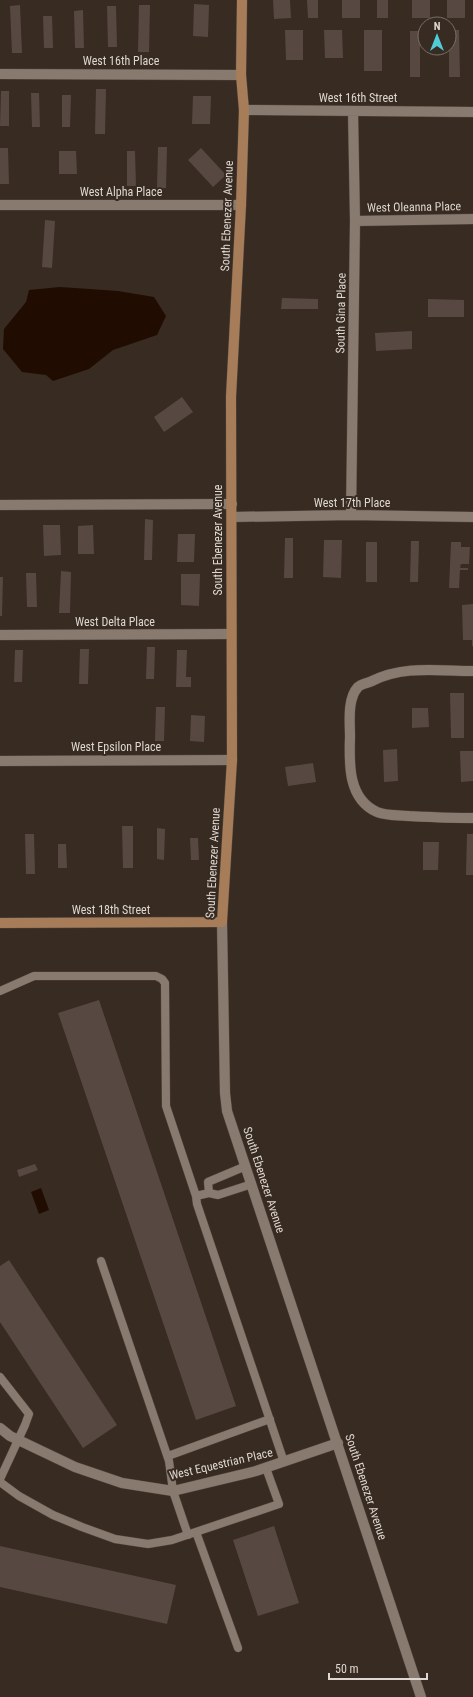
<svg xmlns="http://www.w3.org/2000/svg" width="473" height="1697" viewBox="0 0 473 1697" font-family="'Roboto Condensed',sans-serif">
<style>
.water{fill:#210c01}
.building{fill:#574941}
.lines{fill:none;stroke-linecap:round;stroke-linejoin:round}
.lane-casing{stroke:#50463e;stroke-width:9}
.street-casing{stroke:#50463e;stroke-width:11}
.secondary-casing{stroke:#50463e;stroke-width:11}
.lane{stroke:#897a70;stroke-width:8}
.street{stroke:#897a70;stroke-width:10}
.secondary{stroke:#a67c59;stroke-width:10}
.labels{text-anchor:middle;stroke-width:4;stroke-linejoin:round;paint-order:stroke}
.street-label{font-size:12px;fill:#dfd7d1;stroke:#372b22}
</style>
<rect width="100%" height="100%" fill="#372b22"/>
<path class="water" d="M 60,287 L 118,291 L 154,297 L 166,316 L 157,335 L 113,350 L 89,369 L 53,381 L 46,375 L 22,372 L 3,349 L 4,329 L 26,302 L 29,290 Z
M 41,1188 L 49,1210 L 39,1214 L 31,1192 Z"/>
<path class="building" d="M 273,0 L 290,0 L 291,18 L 274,19 Z
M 307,0 L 318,0 L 318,18 L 308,18 Z
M 342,0 L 360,0 L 360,18 L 342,18 Z
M 377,0 L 388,0 L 388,18 L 377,18 Z
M 412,0 L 430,0 L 430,18 L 412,18 Z
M 447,0 L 465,0 L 465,18 L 447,18 Z
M 194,4 L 209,5 L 208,37 L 193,36 Z
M 20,5 L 22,53 L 12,53 L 10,6 Z
M 139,5 L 150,5 L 149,52 L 138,52 Z
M 107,6 L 116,6 L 117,47 L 108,47 Z
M 83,10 L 84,48 L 75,48 L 74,11 Z
M 43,16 L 52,16 L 53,48 L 44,48 Z
M 285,30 L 303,30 L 303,60 L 286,60 Z
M 324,30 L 342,30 L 343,58 L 325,58 Z
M 364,30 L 382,30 L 382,71 L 364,71 Z
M 449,30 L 459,30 L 460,77 L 449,77 Z
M 410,31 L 420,31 L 420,77 L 410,77 Z
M 96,89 L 106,89 L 105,134 L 95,134 Z
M 1,91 L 9,91 L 9,126 L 0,126 Z
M 31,93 L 39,93 L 40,127 L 32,127 Z
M 62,95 L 71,95 L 70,127 L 62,127 Z
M 193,96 L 211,96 L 210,124 L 192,124 Z
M 158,147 L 167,147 L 166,188 L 157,188 Z
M 0,148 L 8,148 L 9,184 L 0,184 Z
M 201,148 L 226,175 L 213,187 L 188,160 Z
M 59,151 L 76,151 L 77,174 L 59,174 Z
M 127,151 L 135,151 L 136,186 L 127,186 Z
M 45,220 L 55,221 L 52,268 L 42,267 Z
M 282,298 L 318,299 L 318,309 L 281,309 Z
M 428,299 L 464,300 L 464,317 L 428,317 Z
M 412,331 L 412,349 L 376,351 L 375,333 Z
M 182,397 L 193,412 L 164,432 L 154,417 Z
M 145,519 L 153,520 L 152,560 L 144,560 Z
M 43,525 L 60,525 L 61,555 L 44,556 Z
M 93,525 L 94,554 L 78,554 L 78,526 Z
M 178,534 L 195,534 L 194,562 L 177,562 Z
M 285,538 L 293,538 L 293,578 L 284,578 Z
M 324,540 L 342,540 L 341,578 L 323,577 Z
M 411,541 L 419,541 L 418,582 L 410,582 Z
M 366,542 L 377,542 L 377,582 L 366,582 Z
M 451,542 L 461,542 L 461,547 L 470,547 L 469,564 L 461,564 L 460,568 L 468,568 L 468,570 L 460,570 L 459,588 L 449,588 Z
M 61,571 L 71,572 L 70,613 L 59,613 Z
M 26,573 L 36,573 L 37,607 L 27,607 Z
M 181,574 L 200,574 L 199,606 L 181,605 Z
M 0,577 L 3,577 L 2,616 L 0,616 Z
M 473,604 L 473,646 L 472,646 L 472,640 L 463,640 L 462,605 Z
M 147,647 L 155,647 L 154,679 L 146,679 Z
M 80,649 L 89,649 L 88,684 L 79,684 Z
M 15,650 L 23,650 L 22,682 L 14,682 Z
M 177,650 L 187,650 L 186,677 L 191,677 L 191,687 L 176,687 Z
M 450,693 L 464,693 L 464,738 L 451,738 Z
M 156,707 L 165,707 L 164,741 L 155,741 Z
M 412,708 L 428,708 L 429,727 L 412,728 Z
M 191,715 L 205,716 L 204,742 L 190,741 Z
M 397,749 L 398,781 L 384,782 L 383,750 Z
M 460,751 L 473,751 L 473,781 L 461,782 Z
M 313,763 L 316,782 L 288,786 L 285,767 Z
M 122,826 L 133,826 L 133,868 L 123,868 Z
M 157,828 L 165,829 L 164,860 L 157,859 Z
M 25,834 L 34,834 L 35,874 L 26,874 Z
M 467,834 L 473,834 L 473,875 L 466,875 Z
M 190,838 L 198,838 L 199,860 L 191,860 Z
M 423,842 L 439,842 L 438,870 L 423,870 Z
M 58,844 L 66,844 L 67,868 L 58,868 Z
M 99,1000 L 236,1406 L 196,1420 L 58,1013 Z
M 35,1164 L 38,1170 L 19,1177 L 17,1170 Z
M 9,1260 L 117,1425 L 83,1448 L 0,1322 L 0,1266 Z
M 274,1526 L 299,1603 L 258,1616 L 233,1540 Z
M 0,1546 L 176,1585 L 167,1624 L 0,1587 Z"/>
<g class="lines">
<defs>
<path id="lane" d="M 0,991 L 34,976 L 156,976 L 162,979 L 165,983 L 166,1106 L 196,1196
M 246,1166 L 208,1182 L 209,1193 L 218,1195 L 252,1184
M 209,1193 L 196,1196 L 197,1204 L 284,1462
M 101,1261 L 169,1461 L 173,1491 L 188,1535
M 0,1377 L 29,1414 L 25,1425 L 0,1479
M 168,1456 L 270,1419
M 0,1482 L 19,1496 L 53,1515 L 82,1527 L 115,1539 L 148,1544 L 172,1540 L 279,1504 L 266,1468
M 196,1532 L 238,1648"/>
<path id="street" d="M 0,74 L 241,75
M 244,110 L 473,112
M 0,205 L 241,205
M 355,221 L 473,219
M 0,505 L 232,504
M 351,515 L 355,221 L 353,111
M 232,517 L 351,515 L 473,517
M 0,635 L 231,634
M 473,671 C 438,671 404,665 372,681 C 368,683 361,684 358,687 C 347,699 350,722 350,737 C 349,764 348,799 377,812 C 386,816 400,815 409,816 C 431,817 452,818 473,818
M 0,761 L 232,760
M 222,922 L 225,1093 L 227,1111 L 421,1697
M 0,1428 L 10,1436 L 75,1467 L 122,1483 L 173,1491 L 256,1471 L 338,1443"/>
<path id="secondary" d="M 0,923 L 222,922 L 232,760 L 231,397 L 241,205 L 244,110 L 241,75 L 242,0"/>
</defs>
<use href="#lane" class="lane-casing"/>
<use href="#street" class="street-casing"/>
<use href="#secondary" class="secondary-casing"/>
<use href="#lane" class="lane"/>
<use href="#street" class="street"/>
<use href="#secondary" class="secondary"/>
</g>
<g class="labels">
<g class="street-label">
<text x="121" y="65">West 16th Place</text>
<text x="358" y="102">West 16th Street</text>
<text x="121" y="196">West Alpha Place</text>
<text transform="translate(414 207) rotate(-1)" y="4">West Oleanna Place</text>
<text transform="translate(227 216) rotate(-88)" y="4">South Ebenezer Avenue</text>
<text transform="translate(341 313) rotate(-89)" y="4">South Gina Place</text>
<text x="352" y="507">West 17th Place</text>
<text transform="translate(218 540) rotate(-90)" y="4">South Ebenezer Avenue</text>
<text x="115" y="626">West Delta Place</text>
<text x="116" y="751">West Epsilon Place</text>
<text transform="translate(213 863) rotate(-87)" y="4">South Ebenezer Avenue</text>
<text x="111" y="914">West 18th Street</text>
<text transform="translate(264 1180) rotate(72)" y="4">South Ebenezer Avenue</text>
<text transform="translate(221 1464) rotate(-13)" y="4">West Equestrian Place</text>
<text transform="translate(366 1487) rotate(72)" y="4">South Ebenezer Avenue</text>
</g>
</g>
<g transform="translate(437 36)"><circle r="19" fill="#372b22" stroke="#7a7068"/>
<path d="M0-3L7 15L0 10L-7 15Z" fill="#52cbd9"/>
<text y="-6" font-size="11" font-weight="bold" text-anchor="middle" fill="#dfd7d1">N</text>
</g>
<path d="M329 1673v6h98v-6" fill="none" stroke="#dfd7d1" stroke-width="2"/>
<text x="335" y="1673" font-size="12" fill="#dfd7d1" stroke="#372b22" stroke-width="3" paint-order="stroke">50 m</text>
</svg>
